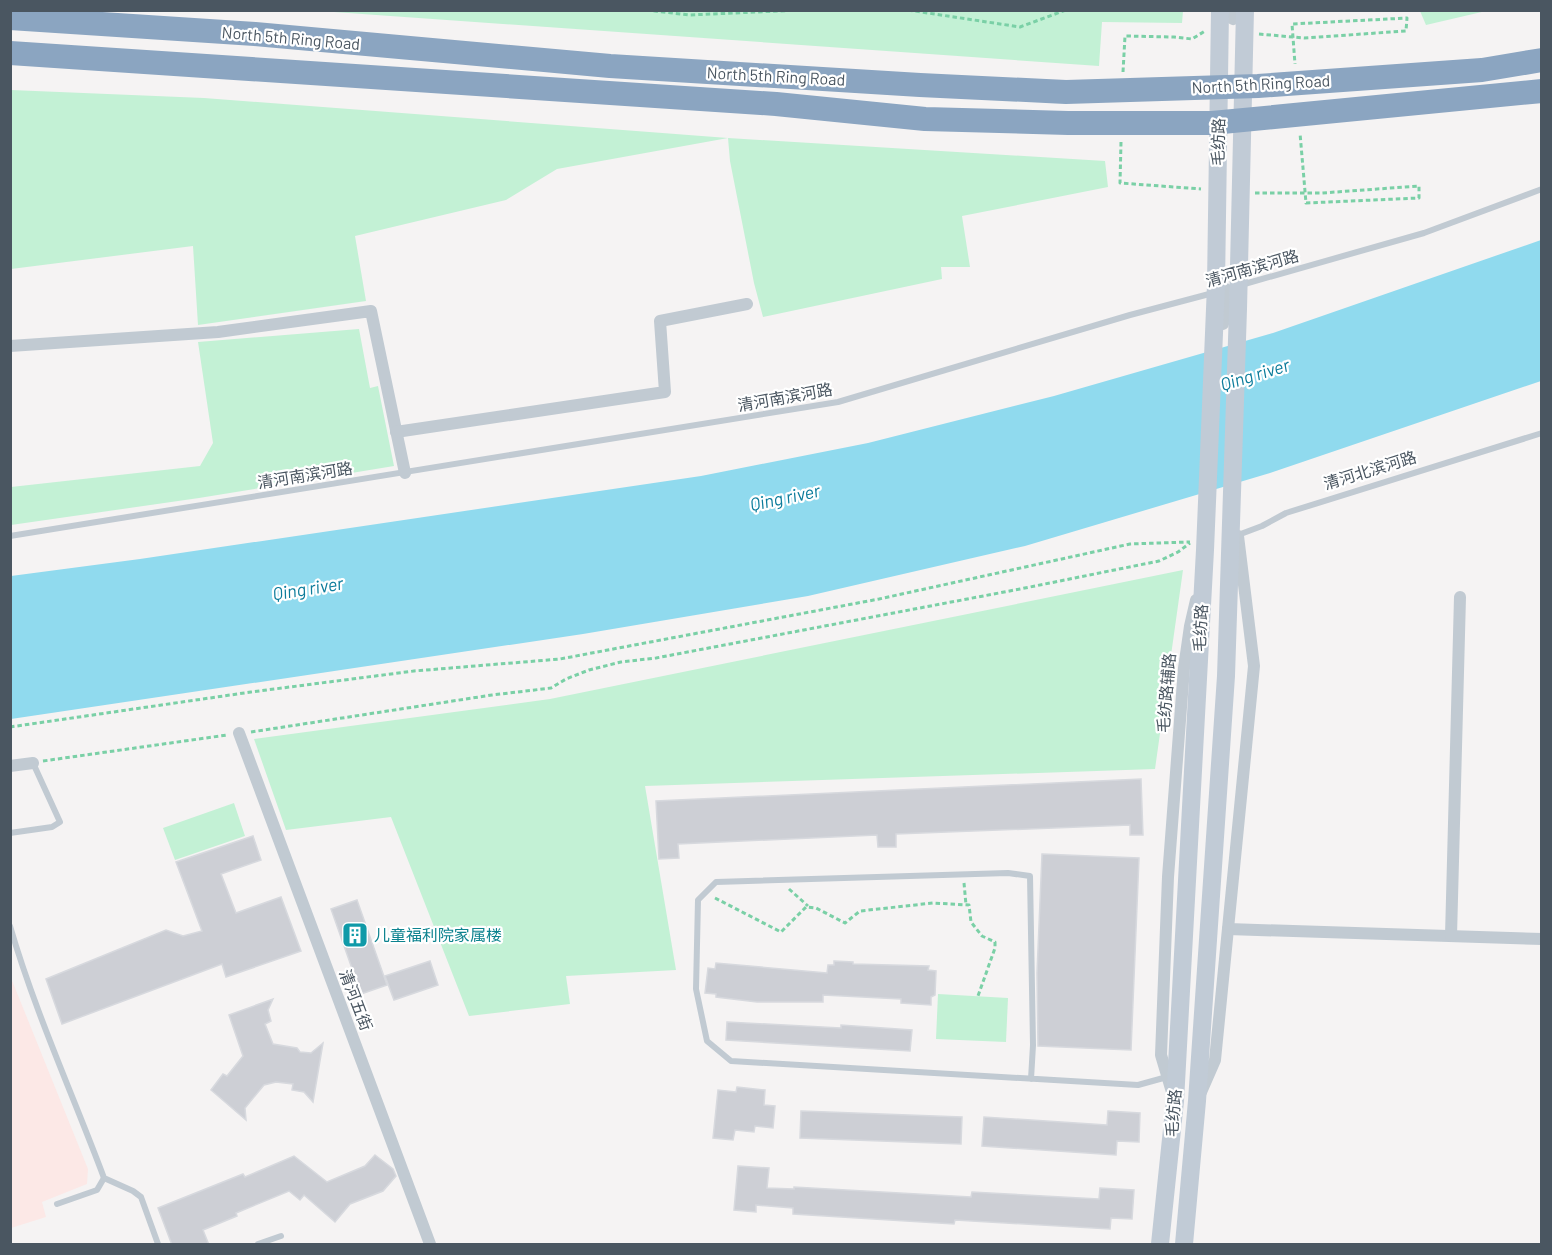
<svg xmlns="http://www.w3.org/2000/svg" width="1552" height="1255" font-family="Barlow,'Noto Sans SC',sans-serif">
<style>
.medical{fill:#fce8e6}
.green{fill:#c3f1d5}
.water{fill:#90daee}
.building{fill:#cdcfd5;stroke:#d7d9de;stroke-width:1.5}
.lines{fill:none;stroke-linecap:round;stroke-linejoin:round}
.path{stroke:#7ad0a6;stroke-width:3;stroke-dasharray:4.5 3;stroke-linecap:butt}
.lane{stroke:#c1cad2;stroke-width:6}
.street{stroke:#c1cad2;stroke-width:12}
.secondary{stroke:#c1cbd6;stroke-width:18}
.highway{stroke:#8ba5c1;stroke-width:24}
.labels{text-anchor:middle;stroke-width:4.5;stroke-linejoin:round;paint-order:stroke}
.street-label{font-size:16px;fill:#4a5661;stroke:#fff}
.culture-label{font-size:16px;fill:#0d838f;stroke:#fff;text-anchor:start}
.water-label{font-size:18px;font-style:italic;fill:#0c7c9b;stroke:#fff}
</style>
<rect width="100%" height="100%" fill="#f5f3f3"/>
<polygon class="medical" points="11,978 88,1169 87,1184 42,1202 46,1217 11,1228"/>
<g class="green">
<polygon points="320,11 1183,10 1183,11 1182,23 1102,22 1099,66"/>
<polygon points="1420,11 1486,11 1426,25"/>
<polygon points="11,90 204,98 728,138 1105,161 1108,187 962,216 970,267 941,267 942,279 763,317 754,283 730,161 728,138 557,169 506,200 355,236 366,301 198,325 193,246 11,269"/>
<polygon points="359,329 370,388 378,386 394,466 199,498 11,525 11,487 200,466 213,443 198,342"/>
<polygon points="1183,570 1155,769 645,786 676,970 566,976 570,1004 469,1016 391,817 286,830 254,739 550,699"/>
<polygon points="234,803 245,836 175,860 163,828"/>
<polygon points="938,994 1008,998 1006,1042 936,1039"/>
</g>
<polygon class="water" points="1541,240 1541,381 1270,473 1025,546 808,596 583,634 11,719 11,576 140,559 701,476 868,443 1054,396 1273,333"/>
<g class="building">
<polygon points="1141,779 1143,835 1130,835 1130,825 896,834 896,847 878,847 877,835 678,844 679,858 659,859 656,801"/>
<polygon points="253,836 261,860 221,874 236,913 281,897 301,951 226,977 222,964 62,1024 46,979 166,930 183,936 202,931 176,862"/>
<polygon points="1042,854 1139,858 1131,1050 1038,1046 1037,973"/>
<polygon points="357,900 387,985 361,994 331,909"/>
<polygon points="430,961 438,985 394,1000 385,976"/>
<polygon points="834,961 853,962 853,964 929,966 928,970 936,971 935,995 931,997 931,1005 901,1003 901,999 823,995 823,1002 757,1002 716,997 716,994 705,993 708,968 715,969 716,963 827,973 828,965 834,965"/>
<polygon points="273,999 268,1010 271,1021 265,1024 273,1044 297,1048 300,1052 311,1053 323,1043 313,1102 304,1092 292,1090 293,1084 276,1082 264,1085 245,1108 246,1120 211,1090 223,1074 227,1076 243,1056 229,1015"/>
<polygon points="727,1022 841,1028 841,1025 912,1030 910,1051 726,1040"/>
<polygon points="737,1087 765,1090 764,1105 775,1106 773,1128 755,1126 754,1132 735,1130 733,1140 713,1138 718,1090 736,1092"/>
<polygon points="801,1111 962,1117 961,1144 800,1138"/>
<polygon points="1108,1111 1140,1113 1139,1142 1117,1141 1116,1155 982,1146 984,1117 1107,1125"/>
<polygon points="375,1155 393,1169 396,1176 383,1191 350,1204 335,1222 304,1195 300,1200 289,1191 236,1213 237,1216 203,1230 209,1245 172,1245 158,1208 243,1174 245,1177 294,1156 327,1182 365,1166"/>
<polygon points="738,1166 769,1168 767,1188 794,1189 794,1187 971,1197 972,1192 1099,1199 1100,1188 1134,1190 1132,1219 1111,1218 1110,1229 955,1220 954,1224 793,1214 793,1208 756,1205 756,1212 734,1210"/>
</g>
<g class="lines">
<g class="path">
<polyline points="646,10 689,15 801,10"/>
<polyline points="908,10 1020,27 1066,10"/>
<polyline points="1259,34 1304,38 1406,31 1407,18 1292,24 1295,64"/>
<polyline points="1123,72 1125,36 1174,37 1192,39 1205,31"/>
<polyline points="1121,142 1120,183 1201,189"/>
<polyline points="1255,193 1322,193 1419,186 1419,198 1306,203 1300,133"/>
<polyline points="10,727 251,692 414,671 560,659 879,599 1130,544 1190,542"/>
<polyline points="251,732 492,695 551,688 566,679 589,670 621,662 656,658 1020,589 1159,561 1178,552 1190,543"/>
<polyline points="43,761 227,735"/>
<polyline points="964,883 966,905"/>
<polyline points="789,889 808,906"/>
<polyline points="715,898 781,932 806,907 816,908 845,923 860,911 933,903 969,905 971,922 982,936 995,942 995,948 978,996"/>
</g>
<g class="lane">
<polyline points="1241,285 1424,233 1542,189"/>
<polyline points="1238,535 1262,526 1286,513 1542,433"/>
<polyline points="10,536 838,402 1130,315 1213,293"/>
<polyline points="10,833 52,827 60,822 33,763"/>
<path d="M10,926C35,1012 73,1095 104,1178L133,1191L141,1197L158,1244"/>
<polyline points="1031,1079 1033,1045 1030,876 1008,873 716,882 698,900 696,989 707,1041 731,1061 1138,1085 1167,1077"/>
<polyline points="57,1204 97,1190 104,1178"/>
<polyline points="258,1244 281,1236"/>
</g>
<g class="street">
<polyline points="1219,10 1233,19 1244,10"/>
<polyline points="1223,324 1226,289"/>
<polyline points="10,346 218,332 371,311 405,473"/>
<polyline points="396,432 665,392 660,321 747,304"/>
<polyline points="239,733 430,1244"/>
<polyline points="10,766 33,763"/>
<polyline points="1228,929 1542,939"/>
<polyline points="1451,936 1460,597"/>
<polyline points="1172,1092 1161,1055 1168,877 1184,668 1190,626 1196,600"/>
<polyline points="1201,1092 1215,1060 1254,666 1238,536"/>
</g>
<g class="secondary">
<polyline points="1160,1244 1175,1101 1205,550 1216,285 1220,10"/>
<polyline points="1184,1244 1197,1101 1226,676 1238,309 1245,10"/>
</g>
<g class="highway">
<polyline points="10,18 255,34 610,66 920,85 1066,92 1258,86 1482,70 1542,60"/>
<polyline points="10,53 776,104 925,119 1068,123 1212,123 1542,91"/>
</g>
</g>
<defs>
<symbol id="building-square" viewBox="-11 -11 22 22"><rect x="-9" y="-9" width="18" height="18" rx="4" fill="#0f9aa8" stroke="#fff"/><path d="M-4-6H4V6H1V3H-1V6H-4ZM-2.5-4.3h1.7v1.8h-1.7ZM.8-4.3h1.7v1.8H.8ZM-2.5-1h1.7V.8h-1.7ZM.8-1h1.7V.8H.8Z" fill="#fff"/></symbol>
</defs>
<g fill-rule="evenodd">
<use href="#building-square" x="340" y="920" width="30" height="30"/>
</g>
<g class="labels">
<g class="street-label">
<text transform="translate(291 38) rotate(5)" y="6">North 5th Ring Road</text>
<text transform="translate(776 76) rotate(3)" y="6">North 5th Ring Road</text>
<text transform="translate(1261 84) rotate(-3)" y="6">North 5th Ring Road</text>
<text transform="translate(1218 142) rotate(-89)" y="6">毛纺路</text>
<text transform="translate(1252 268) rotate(-16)" y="6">清河南滨河路</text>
<text transform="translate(785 397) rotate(-10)" y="6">清河南滨河路</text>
<text transform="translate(1370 470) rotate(-17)" y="6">清河北滨河路</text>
<text transform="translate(305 475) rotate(-9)" y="6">清河南滨河路</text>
<text transform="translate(1200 628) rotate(-87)" y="6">毛纺路</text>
<text transform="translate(1166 693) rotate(-85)" y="6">毛纺路辅路</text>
<text transform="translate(356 1000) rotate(69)" y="6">清河五街</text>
<text transform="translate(1173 1113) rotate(-85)" y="6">毛纺路</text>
</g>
<g class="culture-label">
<text x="374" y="941">儿童福利院家属楼</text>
</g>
<g class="water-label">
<text transform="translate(1255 375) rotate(-17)" y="6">Qing river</text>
<text transform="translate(785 498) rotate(-12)" y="6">Qing river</text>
<text transform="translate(308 589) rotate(-9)" y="6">Qing river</text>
</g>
</g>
<rect width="1552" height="1255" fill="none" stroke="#4a5661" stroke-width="24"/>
</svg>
